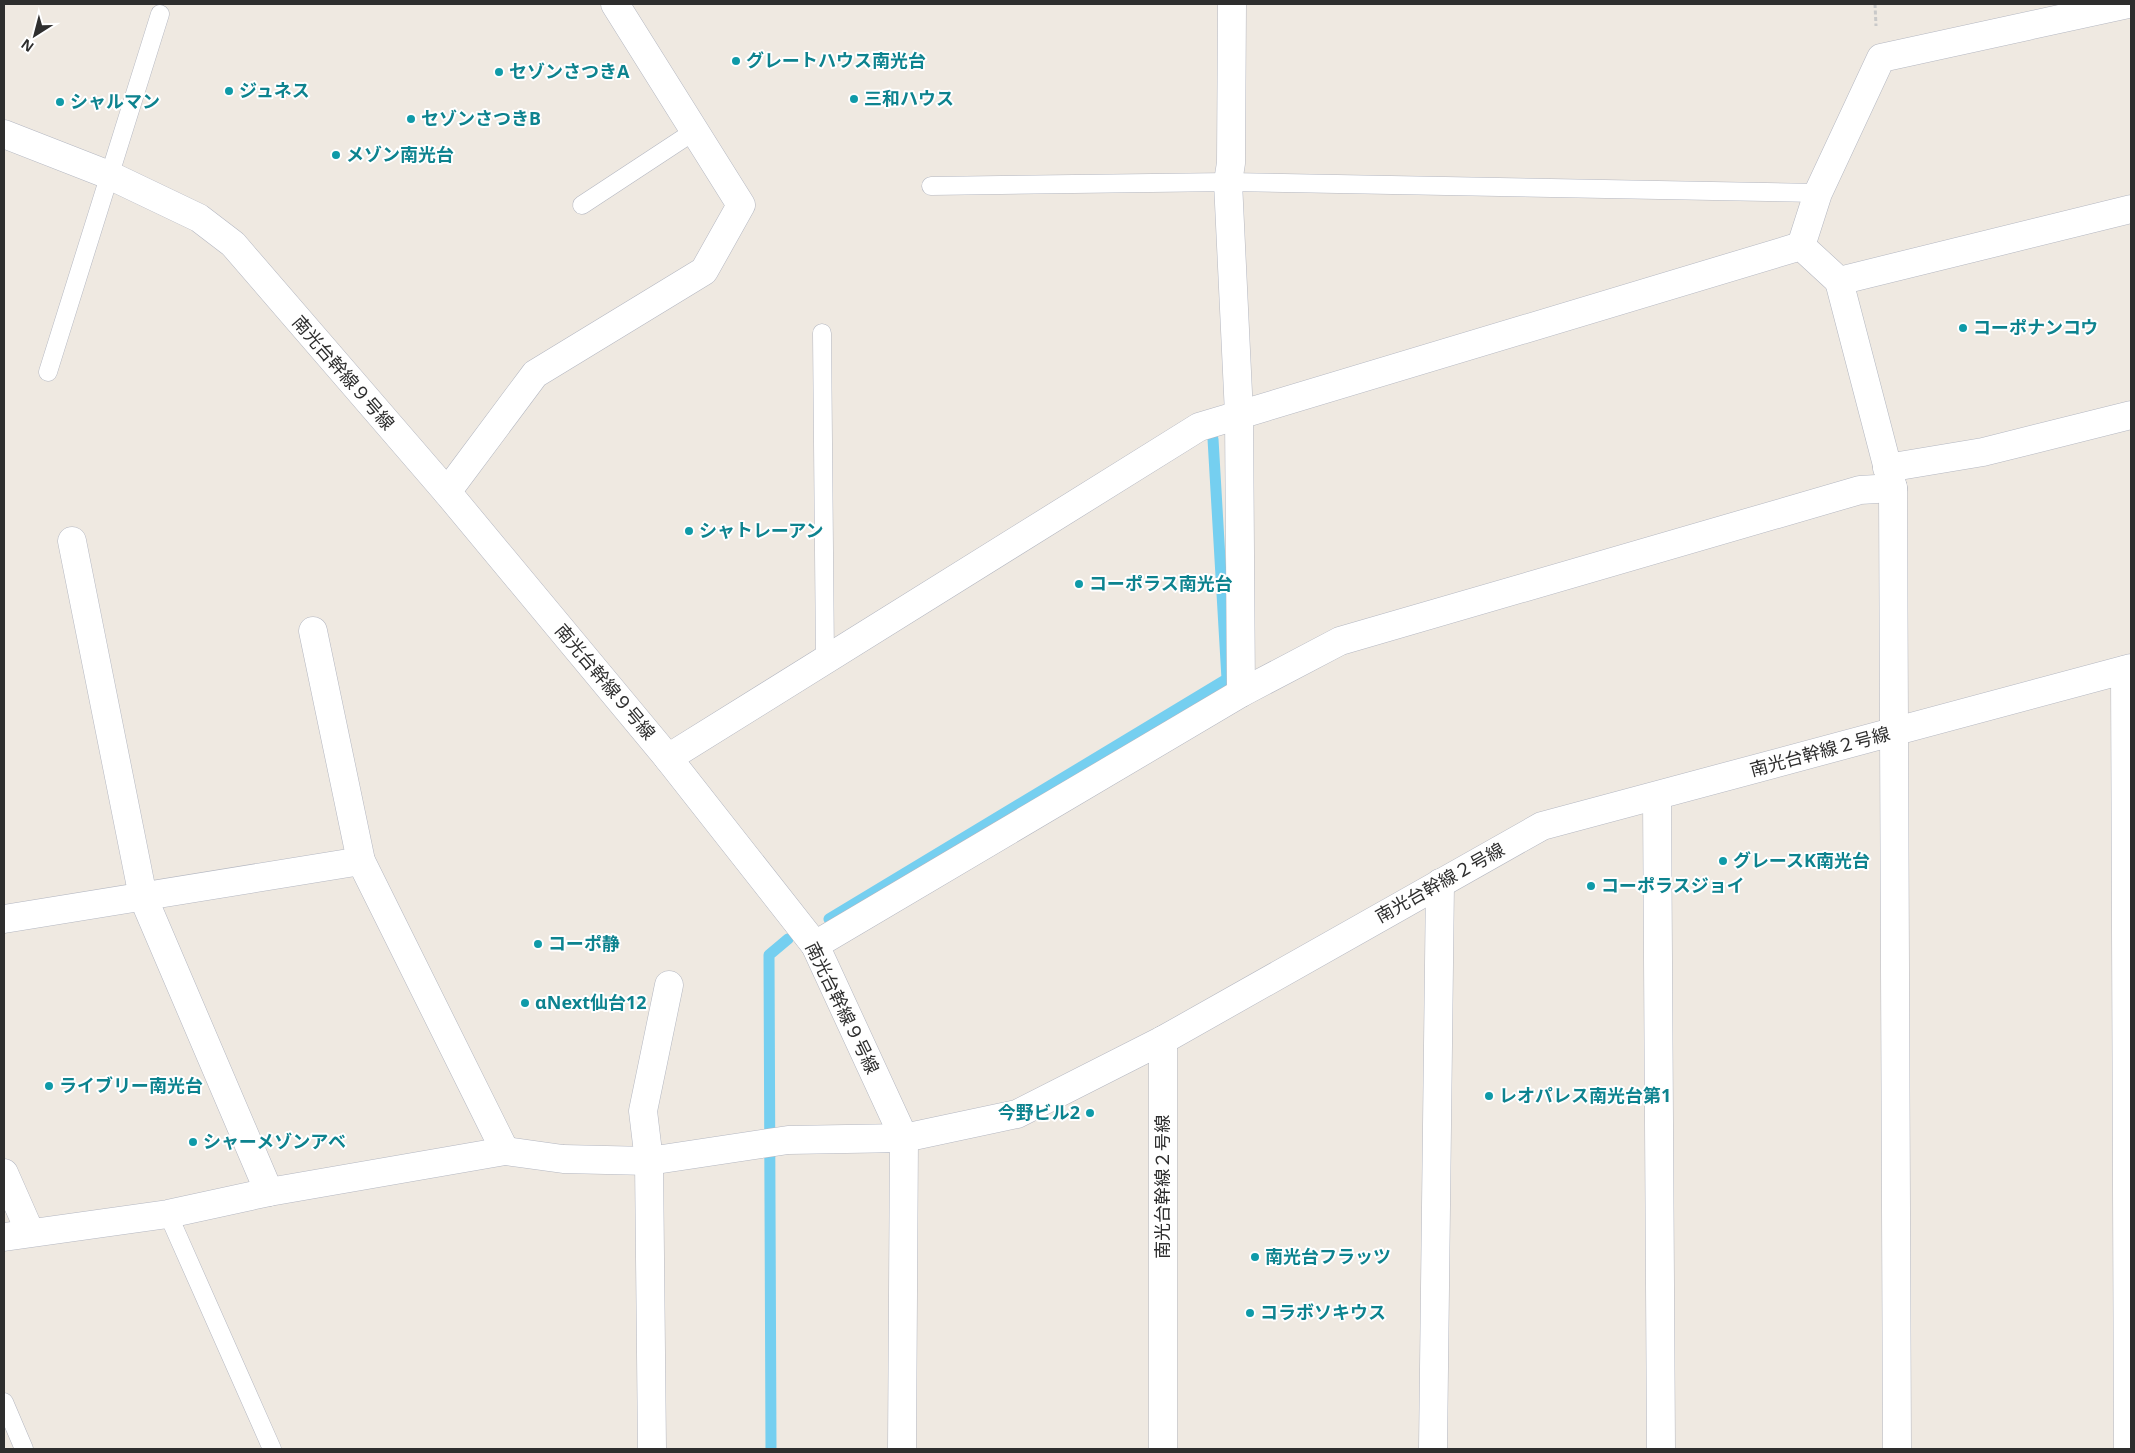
<svg xmlns="http://www.w3.org/2000/svg" width="2135" height="1453" font-family="'Noto Sans','Noto Sans JP',sans-serif">
<style>
.lines{fill:none;stroke-linecap:round;stroke-linejoin:round}
.stream{stroke:#75cff0;stroke-width:11}
.service-casing{stroke:#b4b7c1;stroke-width:19}
.minor-casing{stroke:#b4b7c1;stroke-width:29}
.tertiary-casing{stroke:#b4b7c1;stroke-width:29}
.path{stroke:#c9c9c9;stroke-width:3;stroke-dasharray:4 2.5;stroke-linecap:butt}
.service{stroke:#fff;stroke-width:18}
.minor{stroke:#fff;stroke-width:28}
.tertiary{stroke:#fff;stroke-width:28}
.culture-dot{fill:#0f9aa8;stroke:#fff;stroke-width:2}
.labels{text-anchor:middle;stroke-width:4;stroke-linejoin:round;paint-order:stroke}
.culture-label{font-size:18px;font-weight:bold;fill:#0d838f;stroke:#fff;text-anchor:start}
.street-label{font-size:18px;fill:#2e2e2e;stroke:#fff}
</style>
<rect width="100%" height="100%" fill="#efe9e1"/>
<g class="lines">
<g class="stream">
<polyline points="829,919 1227,679 1213,439"/>
<polyline points="771,1449 769,955 788,939"/>
</g>
<defs>
<g id="service">
<polyline points="931,186 1228,182 1818,193"/>
<polyline points="582,205 693,132"/>
<polyline points="822,333 825,660"/>
<polyline points="48,372 160,14"/>
<polyline points="168,1214 272,1449"/>
<polyline points="4,1402 24,1449"/>
</g>
<g id="minor">
<polyline points="1232,4 1231,163 1228,182 1239,414 1241,693"/>
<polyline points="1801,246 1818,193 1881,58 2128,4"/>
<polyline points="1839,281 1893,488 1897,1449"/>
<polyline points="1887,468 1983,452 2131,415"/>
<polyline points="447,492 535,374 704,271 741,205 615,4"/>
<polyline points="72,541 143,897 269,1192"/>
<polyline points="313,631 361,861 505,1151"/>
<polyline points="2125,670 2128,1449"/>
<polyline points="668,758 1199,427 1801,246 1839,281 2131,209"/>
<polyline points="1657,796 1661,1449"/>
<polyline points="4,919 361,861"/>
<polyline points="815,945 1241,693 1340,641 1860,490 1893,488"/>
<polyline points="4,1173 30,1232"/>
<polyline points="4,1237 168,1214 269,1192 505,1151 563,1159 649,1161 788,1140 904,1138 902,1449"/>
<polyline points="652,1449 649,1161 643,1111 669,985"/>
<polyline points="1433,1449 1440,883"/>
</g>
<g id="tertiary">
<polyline points="4,134 109,175 199,218 233,244 447,492 668,758 815,945 904,1138 1017,1114 1163,1040 1542,826 2131,668"/>
<polyline points="1163,1449 1163,1040"/>
</g>
</defs>
<use href="#service" class="service-casing"/>
<use href="#minor" class="minor-casing"/>
<use href="#tertiary" class="tertiary-casing"/>
<polyline class="path" points="1875,4 1876,26"/>
<use href="#service" class="service"/>
<use href="#minor" class="minor"/>
<use href="#tertiary" class="tertiary"/>
</g>
<g class="culture-dot">
<circle cx="736" cy="61" r="5"/>
<circle cx="499" cy="72" r="5"/>
<circle cx="229" cy="91" r="5"/>
<circle cx="854" cy="99" r="5"/>
<circle cx="60" cy="102" r="5"/>
<circle cx="411" cy="119" r="5"/>
<circle cx="336" cy="155" r="5"/>
<circle cx="1963" cy="328" r="5"/>
<circle cx="689" cy="531" r="5"/>
<circle cx="1079" cy="584" r="5"/>
<circle cx="1723" cy="861" r="5"/>
<circle cx="1591" cy="886" r="5"/>
<circle cx="538" cy="944" r="5"/>
<circle cx="525" cy="1003" r="5"/>
<circle cx="49" cy="1086" r="5"/>
<circle cx="1489" cy="1096" r="5"/>
<circle cx="1090" cy="1113" r="5"/>
<circle cx="193" cy="1142" r="5"/>
<circle cx="1255" cy="1257" r="5"/>
<circle cx="1250" cy="1313" r="5"/>
</g>
<g class="labels">
<g class="culture-label">
<text x="746" y="67">グレートハウス南光台</text>
<text x="509" y="78">セゾンさつきA</text>
<text x="239" y="97">ジュネス</text>
<text x="864" y="105">三和ハウス</text>
<text x="70" y="108">シャルマン</text>
<text x="421" y="125">セゾンさつきB</text>
<text x="346" y="161">メゾン南光台</text>
<text x="1973" y="334">コーポナンコウ</text>
<text x="699" y="537">シャトレーアン</text>
<text x="1089" y="590">コーポラス南光台</text>
<text x="1733" y="867">グレースK南光台</text>
<text x="1601" y="892">コーポラスジョイ</text>
<text x="548" y="950">コーポ静</text>
<text x="535" y="1009">αNext仙台12</text>
<text x="59" y="1092">ライブリー南光台</text>
<text x="1499" y="1102">レオパレス南光台第1</text>
<text x="1080" y="1119" text-anchor="end">今野ビル2</text>
<text x="203" y="1148">シャーメゾンアベ</text>
<text x="1265" y="1263">南光台フラッツ</text>
<text x="1260" y="1319">コラボソキウス</text>
</g>
<g class="street-label">
<text transform="translate(343 373) rotate(49)" y="6">南光台幹線９号線</text>
<text transform="translate(605 682) rotate(50)" y="6">南光台幹線９号線</text>
<text transform="translate(1820 752) rotate(-15)" y="6">南光台幹線２号線</text>
<text transform="translate(1440 883) rotate(-29)" y="6">南光台幹線２号線</text>
<text transform="translate(842 1008) rotate(64)" y="6">南光台幹線９号線</text>
<text transform="translate(1163 1187) rotate(-90)" y="6">南光台幹線２号線</text>
</g>
</g>
<rect width="2135" height="1453" fill="none" stroke="#2e2e2e" stroke-width="10"/>
<g transform="translate(35 35) rotate(216)" stroke="#ffffff" stroke-width="4" paint-order="stroke">
<path d="M0-4L9 19L0 12L-9 19Z" fill="#2e2e2e"/>
<text y="-8" font-size="14" font-weight="bold" text-anchor="middle" fill="#2e2e2e">N</text>
</g>
</svg>
